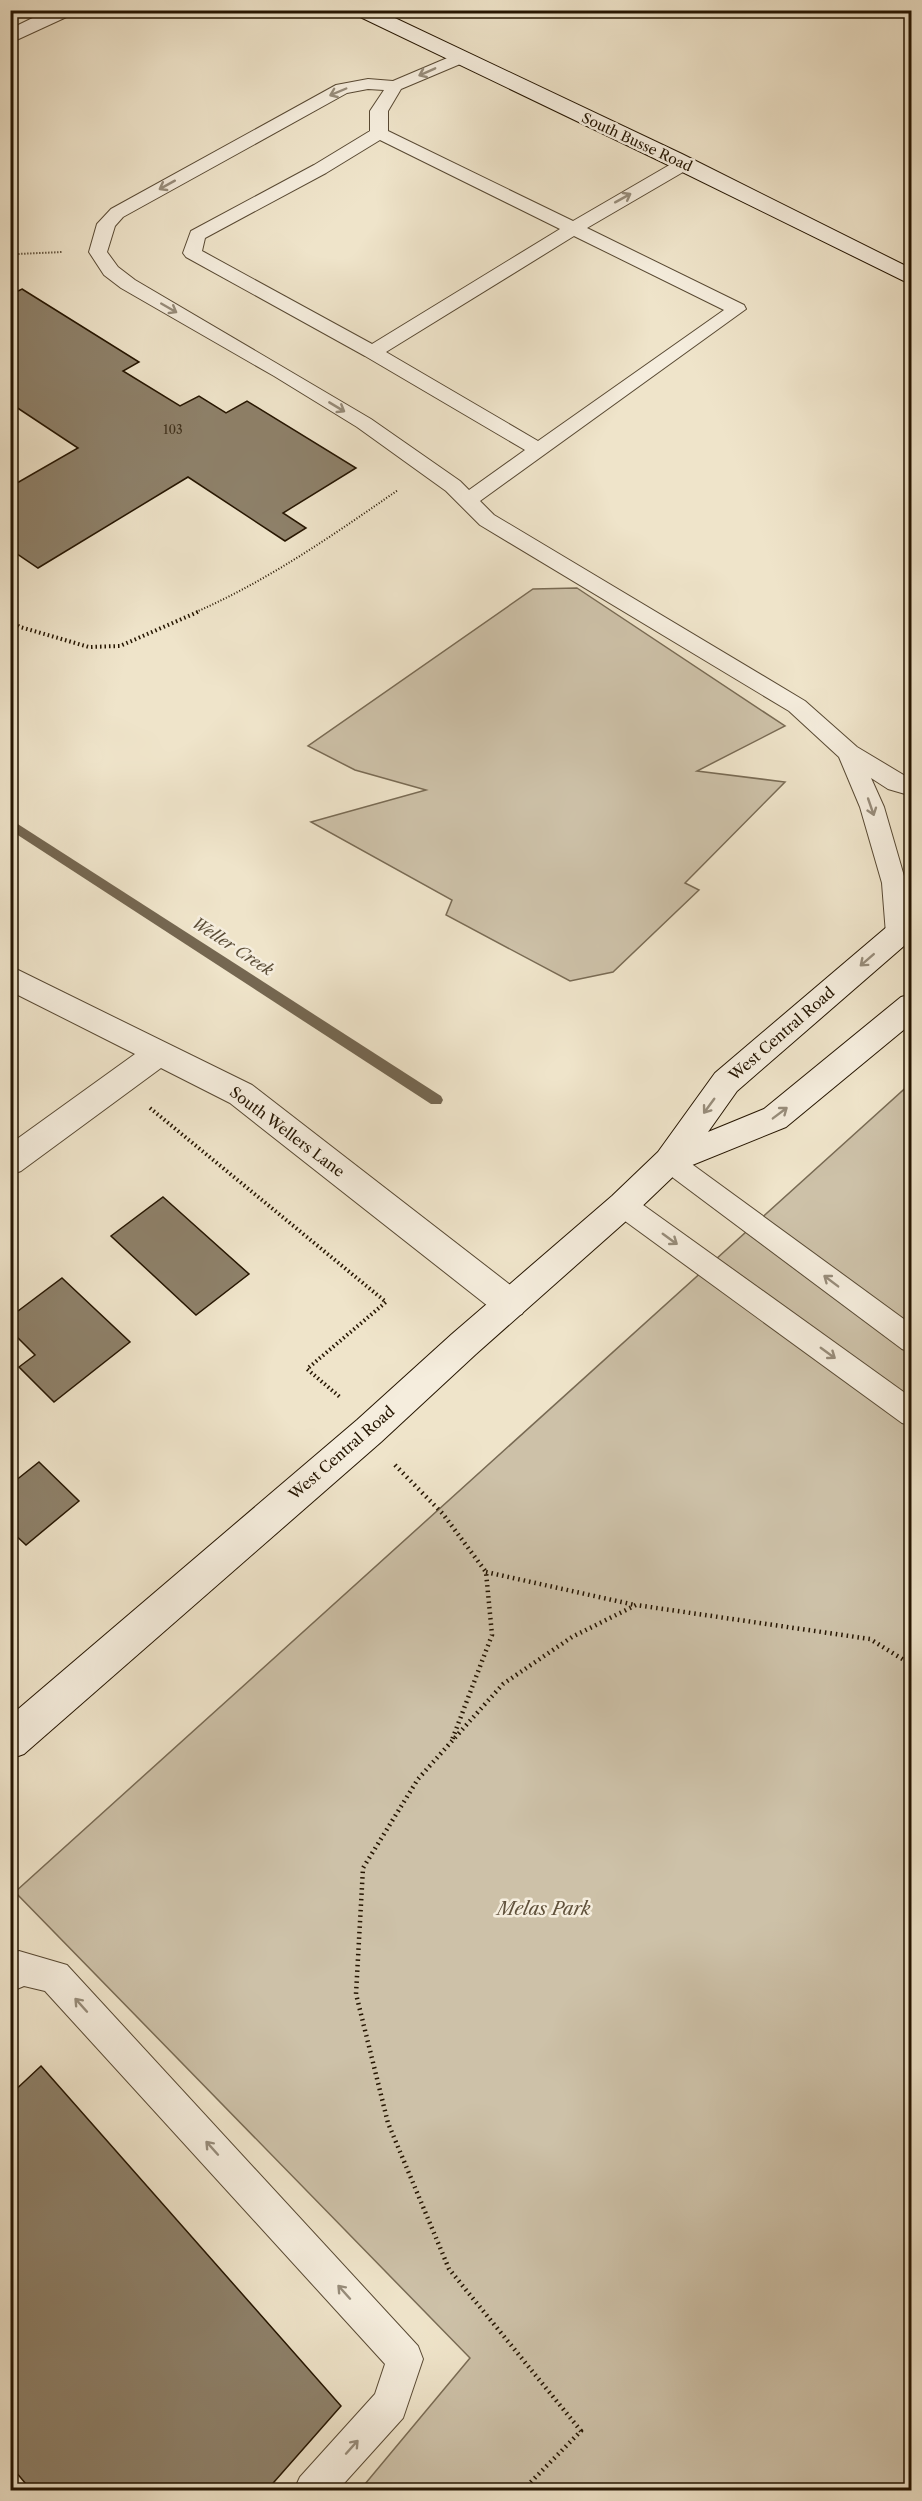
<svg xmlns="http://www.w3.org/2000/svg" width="922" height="2501" font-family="'Libre Caslon Text',serif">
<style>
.green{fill:#cdc1a8;stroke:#796b54;stroke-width:1.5}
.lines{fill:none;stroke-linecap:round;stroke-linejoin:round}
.stream{fill:#756751;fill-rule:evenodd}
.building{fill:#8e816a;stroke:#251501;stroke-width:1.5}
.lane-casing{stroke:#584933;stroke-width:2}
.street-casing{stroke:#584933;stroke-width:2}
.secondary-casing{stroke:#251501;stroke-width:2}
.path-far2{stroke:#251501;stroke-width:2;stroke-dasharray:1 2;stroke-linecap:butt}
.path-far1{stroke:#251501;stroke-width:4;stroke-dasharray:1.5 3;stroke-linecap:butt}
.path{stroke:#251501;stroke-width:4.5;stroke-dasharray:1.5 4;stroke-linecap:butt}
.lane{fill:#f5eddd;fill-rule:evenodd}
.street{fill:#f5eddd;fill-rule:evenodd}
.secondary{fill:#f5eddd;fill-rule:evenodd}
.oneway{stroke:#978c7a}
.labels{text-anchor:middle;stroke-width:5;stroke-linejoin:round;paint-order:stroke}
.number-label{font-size:12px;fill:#3f301b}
.far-street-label{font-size:14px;fill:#251501;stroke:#f5eddd}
.street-label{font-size:15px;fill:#251501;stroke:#f5eddd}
.water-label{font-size:16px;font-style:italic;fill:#5a4c36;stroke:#f5eddd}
.near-park-label{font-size:18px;font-style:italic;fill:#60513b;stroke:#f5eddd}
</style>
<rect width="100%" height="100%" fill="#efe4ca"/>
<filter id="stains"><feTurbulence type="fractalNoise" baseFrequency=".00333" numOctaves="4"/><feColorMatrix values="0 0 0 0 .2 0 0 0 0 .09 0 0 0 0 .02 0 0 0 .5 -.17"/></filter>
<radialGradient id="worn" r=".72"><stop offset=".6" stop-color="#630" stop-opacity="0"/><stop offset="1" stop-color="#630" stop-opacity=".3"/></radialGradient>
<g class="green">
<polygon points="577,588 785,726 697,771 785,782 685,883 699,890 613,972 570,981 446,915 452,900 311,822 426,790 355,770 308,746 533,589"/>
<polygon points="911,1083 911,2490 360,2490 470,2358 15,1892"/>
</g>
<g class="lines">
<polygon class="stream" points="10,819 441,1096 443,1100 441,1104 431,1104 10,830"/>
</g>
<g class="building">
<polygon points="22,289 139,362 123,371 180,406 199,396 226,413 247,401 356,468 283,513 306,528 285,541 188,477 38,568 10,549 10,487 78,448 10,403 10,295"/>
<polygon points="163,1197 249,1274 196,1315 111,1236"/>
<polygon points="62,1278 130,1342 54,1402 19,1367 35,1355 10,1330 10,1317"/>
<polygon points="39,1462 79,1501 26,1545 10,1530 10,1485"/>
<polygon points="41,2066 341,2406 267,2490 31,2490 10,2465 10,2095"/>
</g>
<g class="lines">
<defs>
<g id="lane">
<path d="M459,53L465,54L467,58L465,62L401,89L388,111V131L573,221L678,160H690L693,164L690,168L587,228L744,305L746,309L480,501L494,515L805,701L857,747L912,780V796L888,789L871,778L884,807L906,883L910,934L907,940L898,943L889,940L886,934L882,883L860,807L839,757L789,711L480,525L446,491L357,427L274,376L121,288L104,275L89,252L97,224L111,209L336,85L368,79L393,81ZM368,89L384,90L370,111V131L314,165L191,231L183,253L186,257L365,356L525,450L469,490L460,481L371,419L135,280L118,267L107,252L115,226L123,217L347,93ZM380,140L560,229L372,344L202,251L205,238L326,173ZM574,236L724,310L538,441L386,352Z"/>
<polygon points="669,1150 678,1154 912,1325 912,1353 902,1349 660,1168 656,1161 660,1154"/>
<polygon points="623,1194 632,1197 912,1398 912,1426 902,1423 614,1213 610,1205 614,1197"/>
<polygon points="19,1951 67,1965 418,2346 423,2359 403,2418 338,2490 294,2490 300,2477 375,2394 385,2364 45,1991 24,1986 10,1992 10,1955"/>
</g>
<g id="street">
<polygon points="49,10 76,10 73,14 10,43 10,29"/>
<polygon points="10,966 252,1085 522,1294 527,1304 522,1314 510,1318 498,1314 230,1103 161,1068 21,1171 10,1175 10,1144 135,1054 10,991"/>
</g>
<g id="secondary">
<polygon points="351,10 378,10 682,154 912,269 912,285 666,164 354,14"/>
<polygon points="912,911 912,939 737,1091 708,1132 764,1109 901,997 912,994 912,1023 786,1127 680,1170 634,1214 476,1354 381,1442 24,1754 10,1759 10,1716 357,1420 452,1334 612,1196 658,1152 715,1073 902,914"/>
</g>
</defs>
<use href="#lane" class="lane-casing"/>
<use href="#street" class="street-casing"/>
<use href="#secondary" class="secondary-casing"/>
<g class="path-far2">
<polyline points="10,257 17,254 63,252"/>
<path d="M196,612C269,580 333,535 398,490"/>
</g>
<g class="path-far1">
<polyline points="10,621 20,627 89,647 120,646 200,611"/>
<polyline points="150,1108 386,1302 307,1369 341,1398"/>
</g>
<g class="path">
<polyline points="395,1465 443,1514 486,1572 492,1635 452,1740"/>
<polyline points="486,1572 635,1605"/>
<polyline points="523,2490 581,2431 449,2269 388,2123 356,1994 363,1868 418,1779 503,1684 572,1637 636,1605 870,1639 912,1665"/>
</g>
<use href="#lane" class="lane"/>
<use href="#street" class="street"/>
<use href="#secondary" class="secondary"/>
</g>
<defs><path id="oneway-shaft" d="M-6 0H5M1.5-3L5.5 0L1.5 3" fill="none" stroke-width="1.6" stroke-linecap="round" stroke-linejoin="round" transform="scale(1.5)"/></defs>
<g class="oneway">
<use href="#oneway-shaft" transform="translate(427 72) rotate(156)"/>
<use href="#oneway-shaft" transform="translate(338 92) rotate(157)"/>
<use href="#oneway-shaft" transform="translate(167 185) rotate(151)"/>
<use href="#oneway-shaft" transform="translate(623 198) rotate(-29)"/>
<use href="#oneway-shaft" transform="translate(169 308) rotate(30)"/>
<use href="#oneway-shaft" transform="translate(337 407) rotate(31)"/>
<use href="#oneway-shaft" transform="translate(871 807) rotate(71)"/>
<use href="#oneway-shaft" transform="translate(867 960) rotate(139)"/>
<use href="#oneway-shaft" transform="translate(709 1106) rotate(126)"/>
<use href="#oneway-shaft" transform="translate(780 1113) rotate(-37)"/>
<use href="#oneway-shaft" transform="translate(670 1239) rotate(36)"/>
<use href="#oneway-shaft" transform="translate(831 1281) rotate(-143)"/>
<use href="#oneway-shaft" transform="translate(828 1353) rotate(36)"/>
<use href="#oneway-shaft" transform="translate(81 2005) rotate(-132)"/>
<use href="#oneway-shaft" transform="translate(212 2148) rotate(-132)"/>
<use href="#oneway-shaft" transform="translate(344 2292) rotate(-132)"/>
<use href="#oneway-shaft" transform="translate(352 2447) rotate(-48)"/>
</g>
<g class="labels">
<g class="number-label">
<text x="173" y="434">103</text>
</g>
<g class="far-street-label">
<text transform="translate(637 142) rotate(25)" y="5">South Busse Road</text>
</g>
<g class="street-label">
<text transform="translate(782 1034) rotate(-41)" y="5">West Central Road</text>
<text transform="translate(287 1132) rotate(37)" y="5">South Wellers Lane</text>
<text transform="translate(342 1453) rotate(-41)" y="5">West Central Road</text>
</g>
<g class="water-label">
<text transform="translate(233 946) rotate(33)" y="6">Weller Creek</text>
</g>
<g class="near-park-label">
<text x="544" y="1915">Melas Park</text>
</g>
</g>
<rect width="922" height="2501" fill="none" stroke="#efe4ca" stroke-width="36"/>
<rect x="12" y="12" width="898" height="2477" fill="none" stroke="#251501" stroke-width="3"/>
<rect x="18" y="18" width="886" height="2465" fill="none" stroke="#251501" stroke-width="1.5"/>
<rect width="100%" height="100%" filter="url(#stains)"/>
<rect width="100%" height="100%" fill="url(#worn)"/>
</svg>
